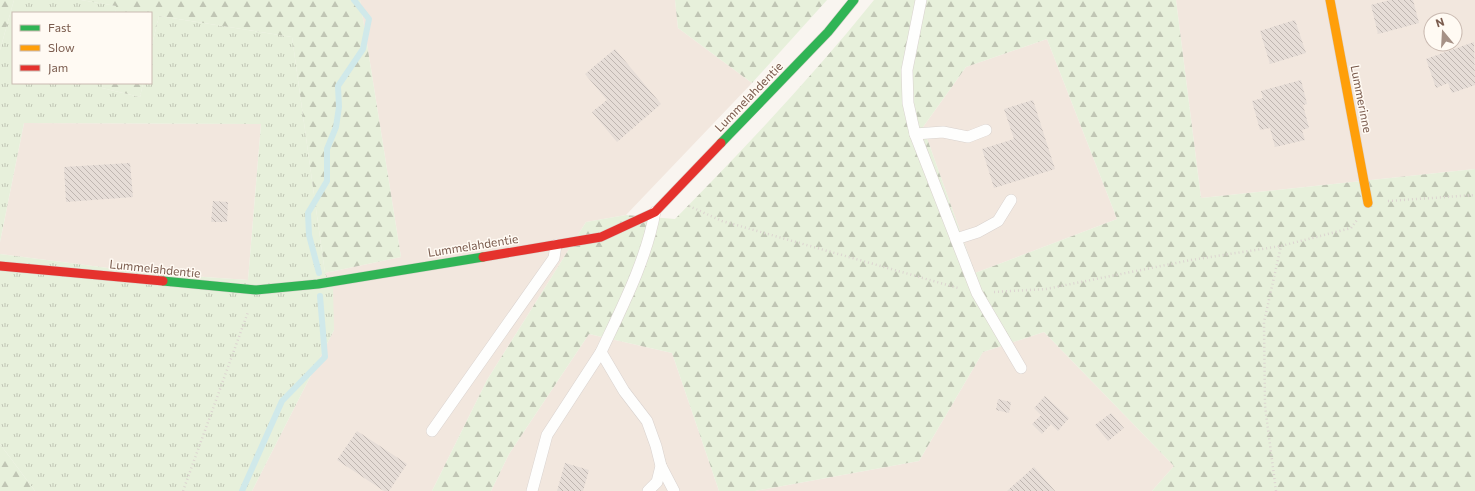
<svg xmlns="http://www.w3.org/2000/svg" width="1475" height="491" font-family="Commissioner,sans-serif">
<style>
.residential{fill:#f2e7de;fill-rule:evenodd}
.grass{fill:url(#grass-tufts)}
.forest{fill:url(#forest-firs);fill-rule:evenodd}
.lines{fill:none;stroke-linecap:round;stroke-linejoin:round}
.stream{stroke:#d0e9ea;stroke-width:6}
.building{fill:url(#building-back-hatch)}
.lane-casing{stroke:#d9d2ce;stroke-width:12}
.fast-casing{stroke:#d9d1cb;stroke-width:10}
.slow-casing{stroke:#d9d1cb;stroke-width:10}
.jam-casing{stroke:#d9d1cb;stroke-width:10}
.path{stroke:#dcd4d0;stroke-width:2.5;stroke-dasharray:1 3;stroke-linecap:butt}
.lane{stroke:#fefefd;stroke-width:11}
.fast{stroke:#30b455;stroke-width:9}
.slow{stroke:#ff9f0a;stroke-width:9}
.jam{stroke:#e5322d;stroke-width:9}
.labels{text-anchor:middle;stroke-width:3;stroke-linejoin:round;paint-order:stroke}
.street-label{font-size:12px;fill:#7a5b4d;stroke:#fffaf3}
</style>
<defs>
<pattern id="grass-tufts" width="24" height="20" patternUnits="userSpaceOnUse"><rect width="24" height="20" fill="#e7f0db"/><path d="M3 7l-1-3M5 7V3M7 7l1-3M15 17l-1-3M17 17v-4M19 17l1-3" fill="none" stroke="#c0c5b4"/></pattern>
<pattern id="forest-firs" width="22" height="20" patternUnits="userSpaceOnUse"><rect width="22" height="20" fill="#e7f0db"/><path d="M5 1l3.5 6h-7zM16 11l3.5 6h-7z" fill="#c0c5b4"/></pattern>
<pattern id="building-back-hatch" width="6" height="6" patternUnits="userSpaceOnUse"><rect width="6" height="6" fill="#e6ddd7"/><path d="M-1 5l2 2M0 0l6 6M5-1l2 2" fill="none" stroke="#bfb6b1"/></pattern>
</defs>
<rect width="100%" height="100%" fill="#f9f5f0"/>
<g class="residential">
<polygon points="360,0 675,0 678,28 752,83 626,215 586,222 487,380 432,491 252,491 334,330 325,273 401,257"/>
<path d="M1176,0H1475V169L1201,198ZM1431,20H1455V44H1431Z"/>
<polygon points="1047,39 1117,219 975,273 923,127 966,67"/>
<polygon points="24,123 261,124 248,280 147,273 0,254 0,242"/>
<polygon points="1044,332 1174,466 1152,491 755,491 919,461 983,352"/>
<polygon points="589,334 672,353 719,491 491,491 509,454"/>
</g>
<polygon class="grass" points="14,0 81,0 117,6 115,13 13,13 13,83 103,83 102,88 140,97 143,83 151,83 151,49 159,16 292,37 325,273 333,288 334,330 252,491 35,491 0,444 0,254 147,273 248,280 261,124 24,123 0,242 0,50"/>
<g class="forest">
<polygon points="0,0 14,0 0,50"/>
<polygon points="81,0 360,0 401,257 325,273 292,37 159,16 151,49 151,13 115,13 116,6"/>
<polygon points="675,0 827,0 752,83 678,28"/>
<path d="M874,0H1176L1201,198L1475,169V491H1152L1174,466L1044,332L983,352L919,461L755,491H719L672,353L589,334L509,454L491,491H432L487,380L586,222L626,215L675,219C744,149 812,77 874,0ZM1047,39L1117,219L975,273L923,127L966,67Z"/>
<polygon points="103,83 143,83 140,97 102,88"/>
<polygon points="0,444 35,491 0,491"/>
</g>
<g class="lines">
<g class="stream">
<polyline points="319,273 309,235 308,213 327,181 327,149 336,127 339,107 338,86 363,49 369,19 354,0"/>
<polyline points="242,491 282,401 325,357 320,296"/>
</g>
</g>
<g class="building">
<polygon points="1390,0 1413,0 1419,23 1378,34 1371,5"/>
<polygon points="1295,20 1306,53 1270,64 1260,31"/>
<polygon points="1474,42 1475,85 1452,93 1448,83 1436,88 1426,59"/>
<polygon points="615,49 661,104 617,142 592,112 607,100 585,74"/>
<polygon points="1301,80 1307,104 1303,105 1309,128 1302,130 1305,140 1275,147 1270,128 1260,130 1252,101 1263,98 1261,91"/>
<polygon points="1033,100 1055,169 994,188 982,149 1014,139 1004,109"/>
<polygon points="130,163 133,197 66,202 64,167"/>
<polygon points="213,201 228,202 227,222 211,222"/>
<polygon points="1045,396 1069,418 1058,431 1051,424 1042,434 1032,424 1041,415 1034,408"/>
<polygon points="998,399 1011,402 1009,413 996,410"/>
<polygon points="1111,413 1124,428 1108,441 1095,425"/>
<polygon points="357,431 407,464 389,491 384,491 337,460"/>
<polygon points="565,463 589,470 583,491 557,491"/>
<polygon points="1034,467 1055,491 1007,491"/>
</g>
<g class="lines">
<defs>
<g id="lane">
<polyline points="921,0 907,70 908,103 915,134 977,293 1021,368"/>
<polyline points="915,134 943,132 968,137 986,130"/>
<polyline points="956,239 978,232 998,221 1011,200"/>
<polyline points="432,431 554,258 556,245"/>
<polyline points="661,466 674,491"/>
<polyline points="532,491 547,435 601,352"/>
<path d="M648,491L657,482L661,466L656,446L647,421L624,391L601,352C622,307 646,261 655,212"/>
</g>
<g id="fast">
<polyline points="721,143 828,32 854,0"/>
<polyline points="163,281 256,290 318,284 483,257"/>
</g>
<polyline id="slow" points="1330,0 1368,203"/>
<g id="jam">
<polyline points="483,257 601,237 655,212 721,143"/>
<polyline points="0,266 163,281"/>
</g>
</defs>
<use href="#lane" class="lane-casing"/>
<use href="#fast" class="fast-casing"/>
<use href="#slow" class="slow-casing"/>
<use href="#jam" class="jam-casing"/>
<g class="path">
<polyline points="1388,201 1475,195"/>
<polyline points="689,206 722,221 958,288"/>
<polyline points="994,292 1046,289 1191,260 1281,246"/>
<polyline points="183,491 248,312"/>
<polyline points="1276,491 1265,406 1264,322 1281,246 1351,228 1357,220"/>
</g>
<use href="#lane" class="lane"/>
<use href="#fast" class="fast"/>
<use href="#slow" class="slow"/>
<use href="#jam" class="jam"/>
</g>
<g class="labels">
<g class="street-label">
<text transform="translate(749 97) rotate(-46)" y="4">Lummelahdentie</text>
<text transform="translate(1361 99) rotate(79)" y="4">Lummerinne</text>
<text transform="translate(473 246) rotate(-9)" y="4">Lummelahdentie</text>
<text transform="translate(155 269) rotate(6)" y="4">Lummelahdentie</text>
</g>
</g>
<rect x="12" y="12" width="140" height="72" fill="#fffaf3" stroke="#cabab1"/>
<rect x="20" y="25" width="20" height="6" fill="#30b455" stroke="#cabab1"/>
<text x="48" y="32" font-size="12" fill="#7a5b4d">Fast</text>
<rect x="20" y="45" width="20" height="6" fill="#ff9f0a" stroke="#cabab1"/>
<text x="48" y="52" font-size="12" fill="#7a5b4d">Slow</text>
<rect x="20" y="65" width="20" height="6" fill="#e5322d" stroke="#cabab1"/>
<text x="48" y="72" font-size="12" fill="#7a5b4d">Jam</text>
<g transform="translate(1443 32) rotate(342)"><circle r="19" fill="#fffaf3" stroke="#cabab1"/>
<path d="M0-3L7 15L0 10L-7 15Z" fill="#a69186"/>
<text y="-6" font-size="11" font-weight="bold" text-anchor="middle" fill="#7a5b4d">N</text>
</g>
</svg>
